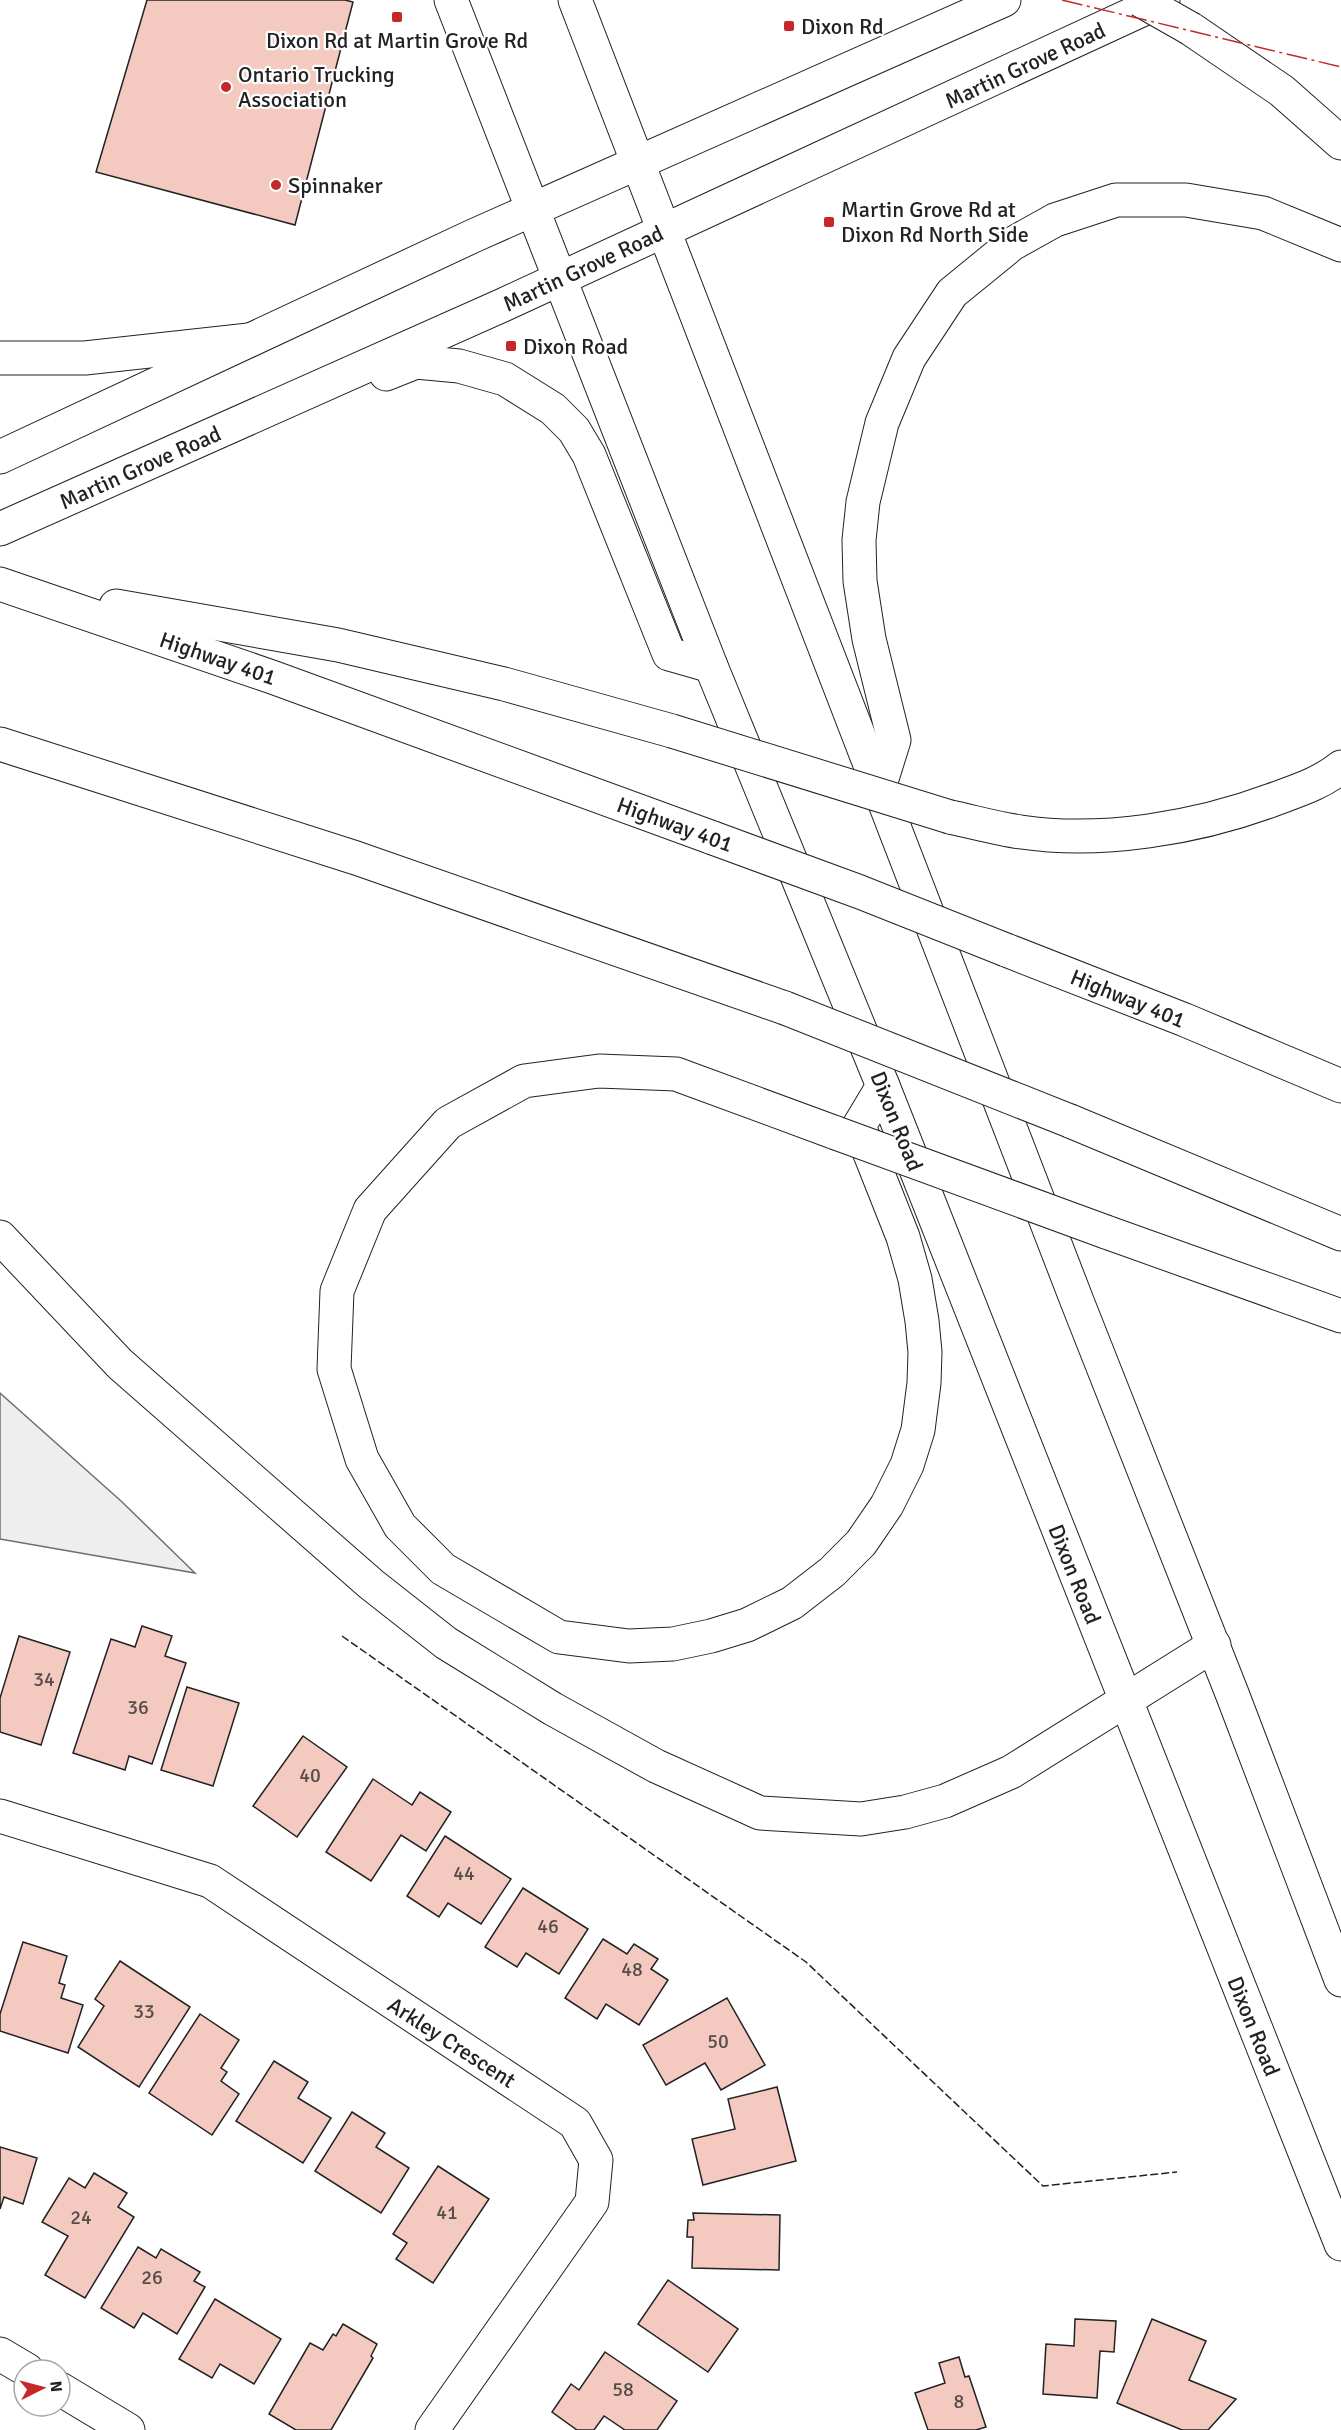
<svg xmlns="http://www.w3.org/2000/svg" width="1341" height="2430" font-family="Signika,sans-serif">
<style>
.green{fill:#eee;stroke:#6f6f6f;stroke-width:1.5}
.building{fill:#f3c9c0;stroke:#222;stroke-width:1.5}
.lines{fill:none;stroke-linecap:round;stroke-linejoin:round}
.minor-casing{stroke:#222;stroke-width:35}
.major-casing{stroke:#222;stroke-width:35}
.highway-casing{stroke:#222;stroke-width:35}
.minor{stroke:#fff;stroke-width:33}
.major{stroke:#fff;stroke-width:33}
.highway{stroke:#fff;stroke-width:33}
.highway-bridge-casing{stroke:#222;stroke-width:35;stroke-linecap:butt}
.highway-bridge{stroke:#fff;stroke-width:33}
.fence{stroke:#222;stroke-width:1.5;stroke-dasharray:8 3;stroke-linecap:butt}
.power{stroke:#c62828;stroke-width:1.5;stroke-dasharray:21 4.5 3 4.5;stroke-linecap:butt}
.poi-dot{fill:#c62828;stroke:#fff;stroke-width:2}
.labels{text-anchor:middle;stroke-width:4.5;stroke-linejoin:round;paint-order:stroke}
.number-label{font-size:20px;fill:#564c4a}
.poi-label{font-size:22px;fill:#222;stroke:#fff;text-anchor:start}
.street-label{font-size:22px;fill:#222;stroke:#fff}
</style>
<rect width="100%" height="100%" fill="#fff"/>
<polygon class="green" points="0,1393 121,1501 195,1573 0,1539"/>
<g class="building">
<polygon points="147,0 345,0 353,2 295,225 96,172"/>
<polygon points="142,1626 172,1636 165,1656 186,1663 152,1764 129,1756 125,1770 73,1753 111,1639 135,1647"/>
<polygon points="19,1636 70,1652 41,1745 0,1732 0,1698"/>
<polygon points="187,1687 239,1703 213,1786 161,1770"/>
<polygon points="303,1736 347,1767 297,1837 253,1806"/>
<polygon points="373,1779 412,1805 420,1792 451,1812 426,1851 401,1835 371,1881 326,1852"/>
<polygon points="445,1836 511,1879 481,1924 448,1903 439,1917 407,1896"/>
<polygon points="523,1888 588,1929 559,1974 526,1953 517,1967 485,1947"/>
<polygon points="603,1939 627,1954 634,1944 658,1959 651,1969 668,1980 639,2025 606,2004 597,2019 565,1998"/>
<polygon points="23,1942 67,1956 59,1983 65,1985 61,1998 83,2005 68,2053 0,2031 0,2014"/>
<polygon points="120,1961 190,2007 139,2087 78,2047 104,2006 95,1999"/>
<polygon points="727,1998 765,2065 721,2090 705,2063 666,2085 643,2045"/>
<polygon points="200,2014 239,2040 221,2068 227,2072 221,2081 239,2094 212,2135 149,2093"/>
<polygon points="274,2061 308,2082 298,2098 331,2118 303,2163 236,2121"/>
<polygon points="777,2087 796,2161 703,2185 692,2139 735,2129 728,2099"/>
<polygon points="352,2112 385,2133 376,2147 409,2168 381,2213 315,2171"/>
<polygon points="0,2147 37,2158 23,2204 4,2197 0,2209"/>
<polygon points="438,2166 489,2199 433,2283 396,2259 407,2243 393,2234"/>
<polygon points="94,2173 127,2193 118,2207 134,2217 85,2298 45,2275 68,2236 42,2222 69,2178 85,2188"/>
<polygon points="693,2213 780,2215 779,2270 692,2268 693,2237 687,2237 688,2220 694,2220"/>
<polygon points="138,2247 156,2258 161,2249 200,2272 194,2281 205,2287 177,2334 143,2313 134,2328 101,2308"/>
<polygon points="668,2280 738,2329 708,2372 638,2324"/>
<polygon points="215,2299 281,2339 254,2384 220,2364 212,2378 179,2359"/>
<polygon points="1075,2319 1116,2321 1114,2352 1100,2351 1097,2398 1043,2394 1046,2344 1074,2346"/>
<polygon points="1152,2319 1206,2341 1189,2380 1236,2399 1208,2430 1182,2430 1117,2403"/>
<polygon points="343,2324 377,2344 371,2356 373,2358 331,2430 296,2430 269,2414 310,2343 323,2350 333,2334 336,2336"/>
<polygon points="605,2352 677,2401 657,2430 625,2430 604,2416 594,2430 577,2430 552,2412 571,2384 579,2390"/>
<polygon points="959,2357 965,2377 969,2376 986,2427 976,2430 928,2430 915,2393 945,2383 939,2363"/>
</g>
<g class="lines">
<defs>
<g id="minor">
<polyline points="0,1816 210,1881 575,2123 596,2160 592,2202 432,2430"/>
<polyline points="0,2354 27,2370"/>
<polyline points="60,2389 128,2430"/>
</g>
<g id="major">
<polyline points="451,0 711,666 883,1086 1341,2244"/>
<polyline points="575,0 1077,1301 1233,1696 1341,1980"/>
<polyline points="386,374 416,362 459,366 505,379 553,409 574,430 589,455 669,654 711,666"/>
<polyline points="0,457 473,236 1004,0"/>
<polyline points="0,529 503,305 1163,0"/>
</g>
<g id="highway">
<polyline points="1191,29 1282,91 1341,143"/>
<polyline points="0,358 85,358 249,340"/>
<polyline points="0,584 272,677 713,838"/>
<polyline points="116,606 338,645 504,684 672,731"/>
<polyline points="0,744 356,858 785,1008"/>
<polyline points="880,785 894,740 869,639 860,581 859,540 863,502 882,423 909,358 952,293 1012,244 1055,220 1116,200 1186,200 1263,213 1341,245"/>
<path d="M950,817C974,822 998,829 1021,832C1101,844 1197,828 1272,800C1296,791 1320,784 1341,767"/>
<polyline points="1006,950 1185,1020 1341,1086"/>
<polyline points="1070,1121 1341,1234"/>
<polyline points="836,1133 676,1074 599,1071 524,1081 448,1123 370,1210 337,1291 334,1369 362,1459 400,1526 443,1569 559,1637 629,1646 673,1644 711,1636 747,1625 792,1603 832,1572 861,1543 887,1505 907,1465 918,1430 924,1383 925,1352 922,1321 915,1279 903,1237 859,1126 883,1086"/>
<polyline points="1106,1232 1341,1316"/>
<polyline points="0,1237 120,1364 371,1584 446,1643 553,1709 656,1766 760,1813 861,1819 905,1812 945,1801 1011,1772 1214,1645"/>
</g>
</defs>
<use href="#minor" class="minor-casing"/>
<use href="#major" class="major-casing"/>
<use href="#highway" class="highway-casing"/>
<use href="#minor" class="minor"/>
<use href="#major" class="major"/>
<use href="#highway" class="highway"/>
<defs>
<g id="highway-bridge">
<polyline points="1140,0 1191,29"/>
<polyline points="672,731 950,817"/>
<polyline points="713,838 860,892 1006,950"/>
<polyline points="785,1008 1070,1121"/>
<polyline points="836,1133 1106,1232"/>
</g>
</defs>
<use href="#highway-bridge" class="highway-bridge-casing"/>
<use href="#highway-bridge" class="highway-bridge"/>
<polyline class="fence" points="342,1636 806,1962 1043,2186 1177,2172"/>
<polyline class="power" points="1062,0 1341,67"/>
</g>
<g class="poi-dot">
<rect x="391" y="11" width="12" height="12" rx="3"/>
<rect x="783" y="20" width="12" height="12" rx="3"/>
<circle cx="226" cy="87" r="6"/>
<circle cx="276" cy="185" r="6"/>
<rect x="823" y="216" width="12" height="12" rx="3"/>
<rect x="505" y="340" width="12" height="12" rx="3"/>
</g>
<g class="labels">
<g class="number-label">
<text x="44" y="1686">34</text>
<text x="138" y="1714">36</text>
<text x="310" y="1782">40</text>
<text x="464" y="1880">44</text>
<text x="548" y="1933">46</text>
<text x="632" y="1976">48</text>
<text x="144" y="2018">33</text>
<text x="718" y="2048">50</text>
<text x="447" y="2219">41</text>
<text x="81" y="2224">24</text>
<text x="152" y="2284">26</text>
<text x="623" y="2396">58</text>
<text x="959" y="2408">8</text>
</g>
<g class="poi-label">
<text x="801" y="34">Dixon Rd</text>
<text x="397" y="48" text-anchor="middle">Dixon Rd at Martin Grove Rd</text>
<text x="238" y="82">Ontario Trucking<tspan x="238" dy="25">Association</tspan></text>
<text x="288" y="193">Spinnaker</text>
<text x="841" y="217">Martin Grove Rd at<tspan x="841" dy="25">Dixon Rd North Side</tspan></text>
<text x="523" y="354">Dixon Road</text>
</g>
<g class="street-label">
<text transform="translate(1025 65) rotate(-25)" y="8">Martin Grove Road</text>
<text transform="translate(583 268) rotate(-25)" y="8">Martin Grove Road</text>
<text transform="translate(140 467) rotate(-24)" y="8">Martin Grove Road</text>
<text transform="translate(218 658) rotate(19)" y="8">Highway 401</text>
<text transform="translate(675 824) rotate(20)" y="8">Highway 401</text>
<text transform="translate(1128 998) rotate(22)" y="8">Highway 401</text>
<text transform="translate(897 1121) rotate(68)" y="8">Dixon Road</text>
<text transform="translate(1075 1574) rotate(68)" y="8">Dixon Road</text>
<text transform="translate(1254 2026) rotate(68)" y="8">Dixon Road</text>
<text transform="translate(452 2042) rotate(33)" y="8">Arkley Crescent</text>
</g>
</g>
<g transform="translate(42 2388) rotate(84)"><circle r="28" fill="#ffffff" stroke="#a7a7a7" stroke-width="1.5"/>
<path d="M0-4.5L10 22L0 15L-10 22Z" fill="#c62828"/>
<text y="-9" font-size="16" font-weight="bold" text-anchor="middle" fill="#222222">N</text>
</g>
</svg>
